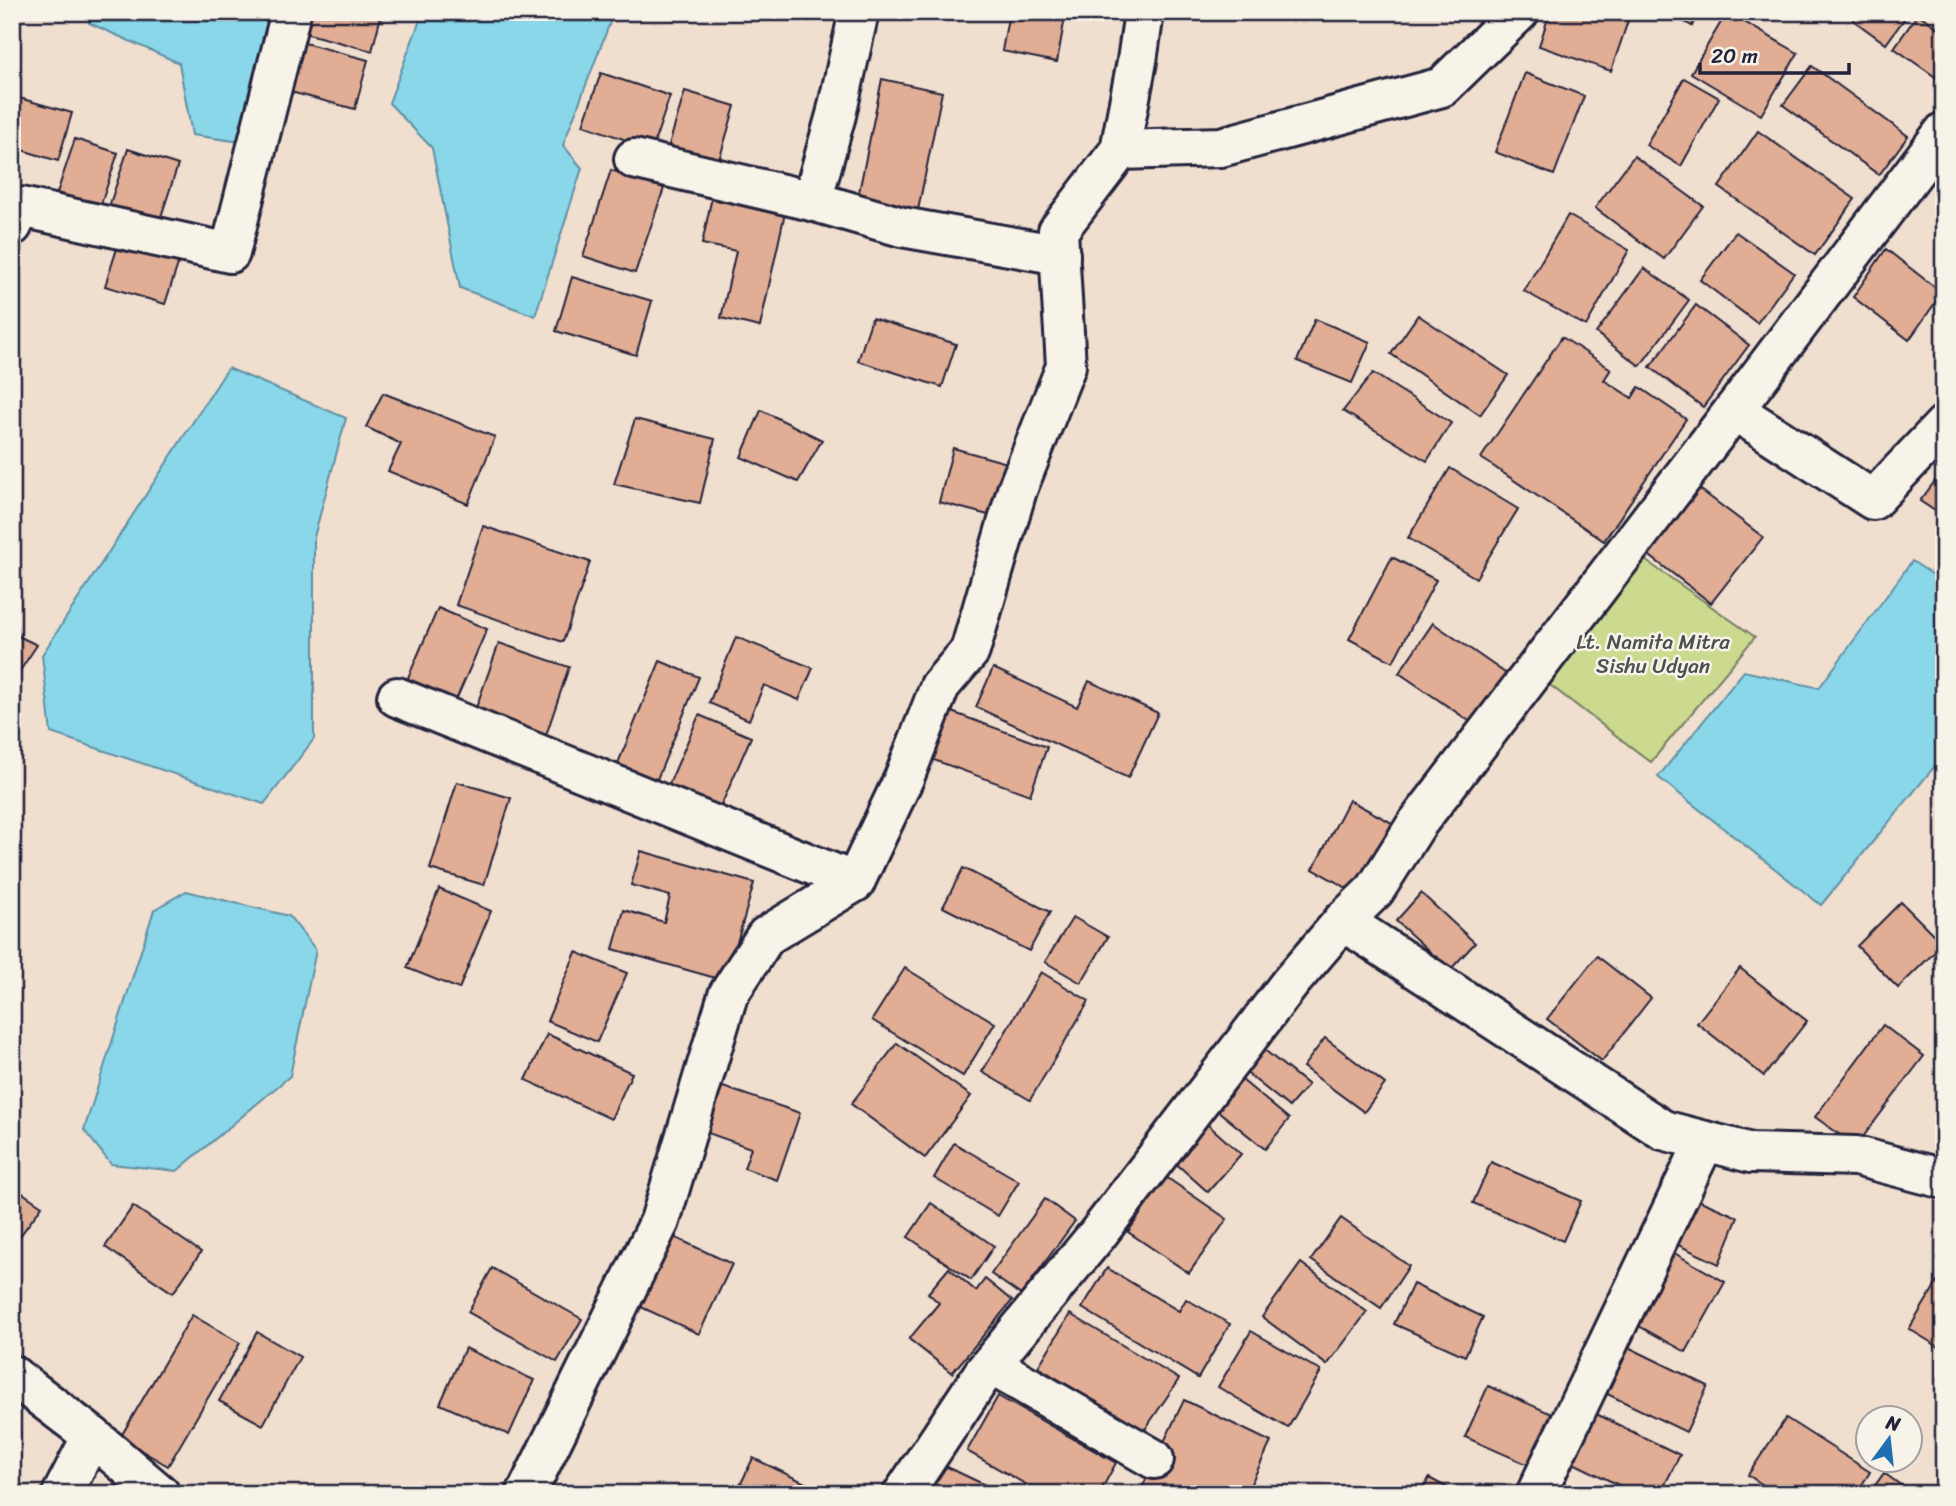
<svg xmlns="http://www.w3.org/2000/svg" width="1956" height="1506" font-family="Sriracha,sans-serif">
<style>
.green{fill:#cbda8e;stroke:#767e64;stroke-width:2}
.water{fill:#89d7e8;stroke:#608fa3;stroke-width:2}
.building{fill:#e1ad94;stroke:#22223b;stroke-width:2}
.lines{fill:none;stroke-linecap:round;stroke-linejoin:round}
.street-casing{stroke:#22223b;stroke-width:44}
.street{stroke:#f7f3e8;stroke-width:38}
.labels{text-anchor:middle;stroke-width:5;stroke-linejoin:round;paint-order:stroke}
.park-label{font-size:21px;fill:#4c5050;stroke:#f7f3e8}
</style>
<rect width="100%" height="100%" fill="#f0decf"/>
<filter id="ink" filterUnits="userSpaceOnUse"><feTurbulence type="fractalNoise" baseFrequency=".0143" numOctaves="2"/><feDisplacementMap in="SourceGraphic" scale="14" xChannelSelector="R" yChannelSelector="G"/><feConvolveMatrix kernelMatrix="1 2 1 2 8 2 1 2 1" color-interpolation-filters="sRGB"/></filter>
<g filter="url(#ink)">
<polygon class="green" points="1642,558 1755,637 1651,762 1546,682"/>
<g class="water">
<polygon points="92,12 286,12 263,145 192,135 179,63 89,23"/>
<polygon points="423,12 614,12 563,145 582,168 535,316 460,288 432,148 389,103"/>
<polygon points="228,368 346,418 314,537 314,739 264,804 51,733 42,655"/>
<polygon points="1912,561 1944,582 1944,755 1821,905 1658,777 1744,671 1819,688"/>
<polygon points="186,891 289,916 316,950 290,1076 177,1171 111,1164 84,1130 154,910"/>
</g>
<g class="building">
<polygon points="306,12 382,12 372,51 301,32"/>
<polygon points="1009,12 1066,12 1057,62 1002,51"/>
<polygon points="1550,12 1631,12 1611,71 1539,46"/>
<polygon points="1667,12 1699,12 1692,26"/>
<polygon points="1727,12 1798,53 1761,115 1691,73"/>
<polygon points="1859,12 1909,12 1886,44 1853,20"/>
<polygon points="1918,14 1944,32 1944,83 1894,48"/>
<polygon points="297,41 368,60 355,109 283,90"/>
<polygon points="1812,66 1908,136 1879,175 1783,105"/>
<polygon points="601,73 670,96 652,149 583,125"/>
<polygon points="1525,73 1584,96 1554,175 1495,152"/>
<polygon points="1684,78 1719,98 1681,166 1646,145"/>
<polygon points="882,79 942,92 917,215 857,202"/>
<polygon points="685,91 735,106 718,164 668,148"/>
<polygon points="12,96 72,113 58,161 12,147"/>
<polygon points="1758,131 1855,199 1815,255 1719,187"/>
<polygon points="75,139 118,153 100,207 57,193"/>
<polygon points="128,149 178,165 156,232 106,216"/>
<polygon points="1634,156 1703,206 1664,259 1595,208"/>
<polygon points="611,170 664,188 635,273 583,256"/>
<polygon points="713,192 786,208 760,327 721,318 736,251 702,244"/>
<polygon points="1568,215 1629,250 1586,326 1524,291"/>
<polygon points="1736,232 1794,273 1757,323 1700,280"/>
<polygon points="120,239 180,258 165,304 105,286"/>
<polygon points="1886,249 1942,293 1909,340 1853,297"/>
<polygon points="1644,268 1689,300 1640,366 1596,333"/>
<polygon points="572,277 652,301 636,355 556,331"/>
<polygon points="1696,305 1749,345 1703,407 1650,367"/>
<polygon points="1418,315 1508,375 1480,415 1391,354"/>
<polygon points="872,318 956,344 942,387 858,361"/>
<polygon points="1315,319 1370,342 1352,383 1297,361"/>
<polygon points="1562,337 1611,369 1604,380 1632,398 1639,387 1686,419 1604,541 1481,458"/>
<polygon points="1373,373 1451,423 1427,461 1343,411"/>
<polygon points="383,393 495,437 468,504 388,471 401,444 366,427"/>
<polygon points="761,410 822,440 798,482 741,457"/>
<polygon points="635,419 715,439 700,503 614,484"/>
<polygon points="953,448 1007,463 992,516 939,502"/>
<polygon points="1450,468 1518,509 1476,578 1408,538"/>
<polygon points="1944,469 1944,517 1920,501"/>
<polygon points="1697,487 1763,537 1711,603 1646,553"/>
<polygon points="483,526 590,562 563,642 456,605"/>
<polygon points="1392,557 1436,580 1393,662 1349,639"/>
<polygon points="438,608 487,629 453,707 404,687"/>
<polygon points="1433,623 1518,682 1484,731 1399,673"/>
<polygon points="12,633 37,645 12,683"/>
<polygon points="736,637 813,668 799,700 764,685 749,720 709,703"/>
<polygon points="499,643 569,667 542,747 471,722"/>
<polygon points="660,661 699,677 653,789 614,773"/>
<polygon points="993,668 1077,707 1089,681 1158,713 1128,778 976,707"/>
<polygon points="949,711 1047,747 1030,795 931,759"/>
<polygon points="699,715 751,737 718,813 666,791"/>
<polygon points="457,782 511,798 484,885 430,869"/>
<polygon points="1349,800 1392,823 1356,893 1313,869"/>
<polygon points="641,851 754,883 726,981 613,949 624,910 664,922 670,896 631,885"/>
<polygon points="963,868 1050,912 1029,951 943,907"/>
<polygon points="439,889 491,911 459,989 407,968"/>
<polygon points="1421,893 1475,943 1450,970 1396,921"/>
<polygon points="1901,902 1943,944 1898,988 1857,946"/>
<polygon points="1073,917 1108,937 1081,983 1045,962"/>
<polygon points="576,952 627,973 597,1042 547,1021"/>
<polygon points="1597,956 1651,998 1602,1061 1547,1019"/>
<polygon points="905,968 995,1023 963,1076 872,1020"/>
<polygon points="1740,968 1807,1021 1764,1076 1697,1023"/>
<polygon points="1041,972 1089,1001 1030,1100 982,1072"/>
<polygon points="1883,1025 1924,1056 1856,1146 1815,1117"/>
<polygon points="547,1034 632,1073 611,1119 526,1080"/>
<polygon points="1325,1038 1385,1084 1364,1112 1303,1067"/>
<polygon points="897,1043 971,1096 925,1158 851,1104"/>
<polygon points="1262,1048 1308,1085 1289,1107 1243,1070"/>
<polygon points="1242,1080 1289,1119 1265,1149 1217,1110"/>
<polygon points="717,1085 800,1113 777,1180 744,1168 751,1148 702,1131"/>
<polygon points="1205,1122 1241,1154 1208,1192 1172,1160"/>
<polygon points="954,1143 1019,1181 998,1216 934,1178"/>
<polygon points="1491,1162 1581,1201 1563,1241 1473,1203"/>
<polygon points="1166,1177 1227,1219 1189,1273 1128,1232"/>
<polygon points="12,1186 42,1206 12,1247"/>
<polygon points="1045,1199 1075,1221 1021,1295 991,1274"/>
<polygon points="1696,1199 1738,1217 1719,1264 1676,1244"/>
<polygon points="931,1203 994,1246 971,1280 908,1237"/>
<polygon points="133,1206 201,1252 173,1293 105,1247"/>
<polygon points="1341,1218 1409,1266 1381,1308 1311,1260"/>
<polygon points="674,1237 732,1264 699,1334 641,1307"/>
<polygon points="1662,1246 1725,1282 1686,1352 1621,1316"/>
<polygon points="1301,1263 1367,1312 1327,1365 1262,1317"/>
<polygon points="492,1268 582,1319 557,1362 468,1312"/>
<polygon points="949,1268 976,1291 985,1279 1012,1301 952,1373 909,1339 939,1303 928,1293"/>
<polygon points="1107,1268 1179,1311 1186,1299 1230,1324 1198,1378 1082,1308"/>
<polygon points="1944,1271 1944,1350 1909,1329"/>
<polygon points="1413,1284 1483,1317 1465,1356 1394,1324"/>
<polygon points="1070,1314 1179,1379 1144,1431 1038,1367"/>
<polygon points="192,1315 240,1343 168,1466 120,1438"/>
<polygon points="1251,1331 1321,1371 1288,1428 1218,1387"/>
<polygon points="257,1332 300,1357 263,1425 219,1401"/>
<polygon points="1622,1344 1708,1386 1686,1432 1599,1390"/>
<polygon points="465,1348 534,1380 509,1435 440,1404"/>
<polygon points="1488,1386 1561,1418 1538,1469 1465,1437"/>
<polygon points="998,1396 1116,1463 1099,1494 1043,1494 967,1451"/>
<polygon points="1184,1400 1271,1442 1246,1494 1139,1494"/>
<polygon points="1582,1407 1680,1455 1660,1494 1637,1494 1559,1456"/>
<polygon points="1786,1418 1870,1472 1856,1494 1777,1494 1748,1475"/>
<polygon points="753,1458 828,1494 736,1494"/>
<polygon points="943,1465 1004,1494 930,1494"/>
<polygon points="1884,1473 1913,1494 1869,1494"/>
<polygon points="1429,1478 1459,1494 1421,1494"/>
</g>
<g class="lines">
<defs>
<g id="street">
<polyline points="859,12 836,115 812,201 902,227 1060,255"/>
<polyline points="1120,150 1221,147 1442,87 1519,12"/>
<polyline points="634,159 812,201"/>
<polyline points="12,226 21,207 230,253 291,12"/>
<polyline points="1734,410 1944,132"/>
<polyline points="397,697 855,882"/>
<polyline points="1343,921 1663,1130 1751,1153 1856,1156 1944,1179"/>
<polyline points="991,1365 1154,1459"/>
<polyline points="12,1375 92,1436 160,1494"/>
<polyline points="62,1494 92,1436"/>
<polyline points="526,1494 660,1221 728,995 766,936 855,882 904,778 940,686 970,651 1017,490 1066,366 1058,231 1120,150 1137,61 1144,12"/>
<polyline points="903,1494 984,1372 1097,1235 1290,983 1343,921 1375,890 1416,825 1734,410 1873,500 1944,425"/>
<polyline points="1536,1494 1705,1141"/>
</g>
</defs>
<use href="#street" class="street-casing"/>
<use href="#street" class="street"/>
</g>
</g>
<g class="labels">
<g class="park-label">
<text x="1653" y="649">Lt. Namita Mitra<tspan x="1653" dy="24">Sishu Udyan</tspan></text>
</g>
</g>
<rect width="1956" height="1506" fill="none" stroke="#f7f3e8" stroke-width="42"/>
<rect x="21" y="21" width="1914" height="1464" fill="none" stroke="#22223b" stroke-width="2.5" filter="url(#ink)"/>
<g transform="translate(1889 1439) rotate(15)"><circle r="33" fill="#f7f3e8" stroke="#a29fa3" stroke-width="2"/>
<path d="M0-5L12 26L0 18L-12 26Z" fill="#1f6fb2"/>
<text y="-10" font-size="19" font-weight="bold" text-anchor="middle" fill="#22223b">N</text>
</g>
<path d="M1700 63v10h149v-10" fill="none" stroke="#22223b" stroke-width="3.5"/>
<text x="1711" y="63" font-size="21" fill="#22223b" stroke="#f7f3e8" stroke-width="5" paint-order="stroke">20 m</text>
</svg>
